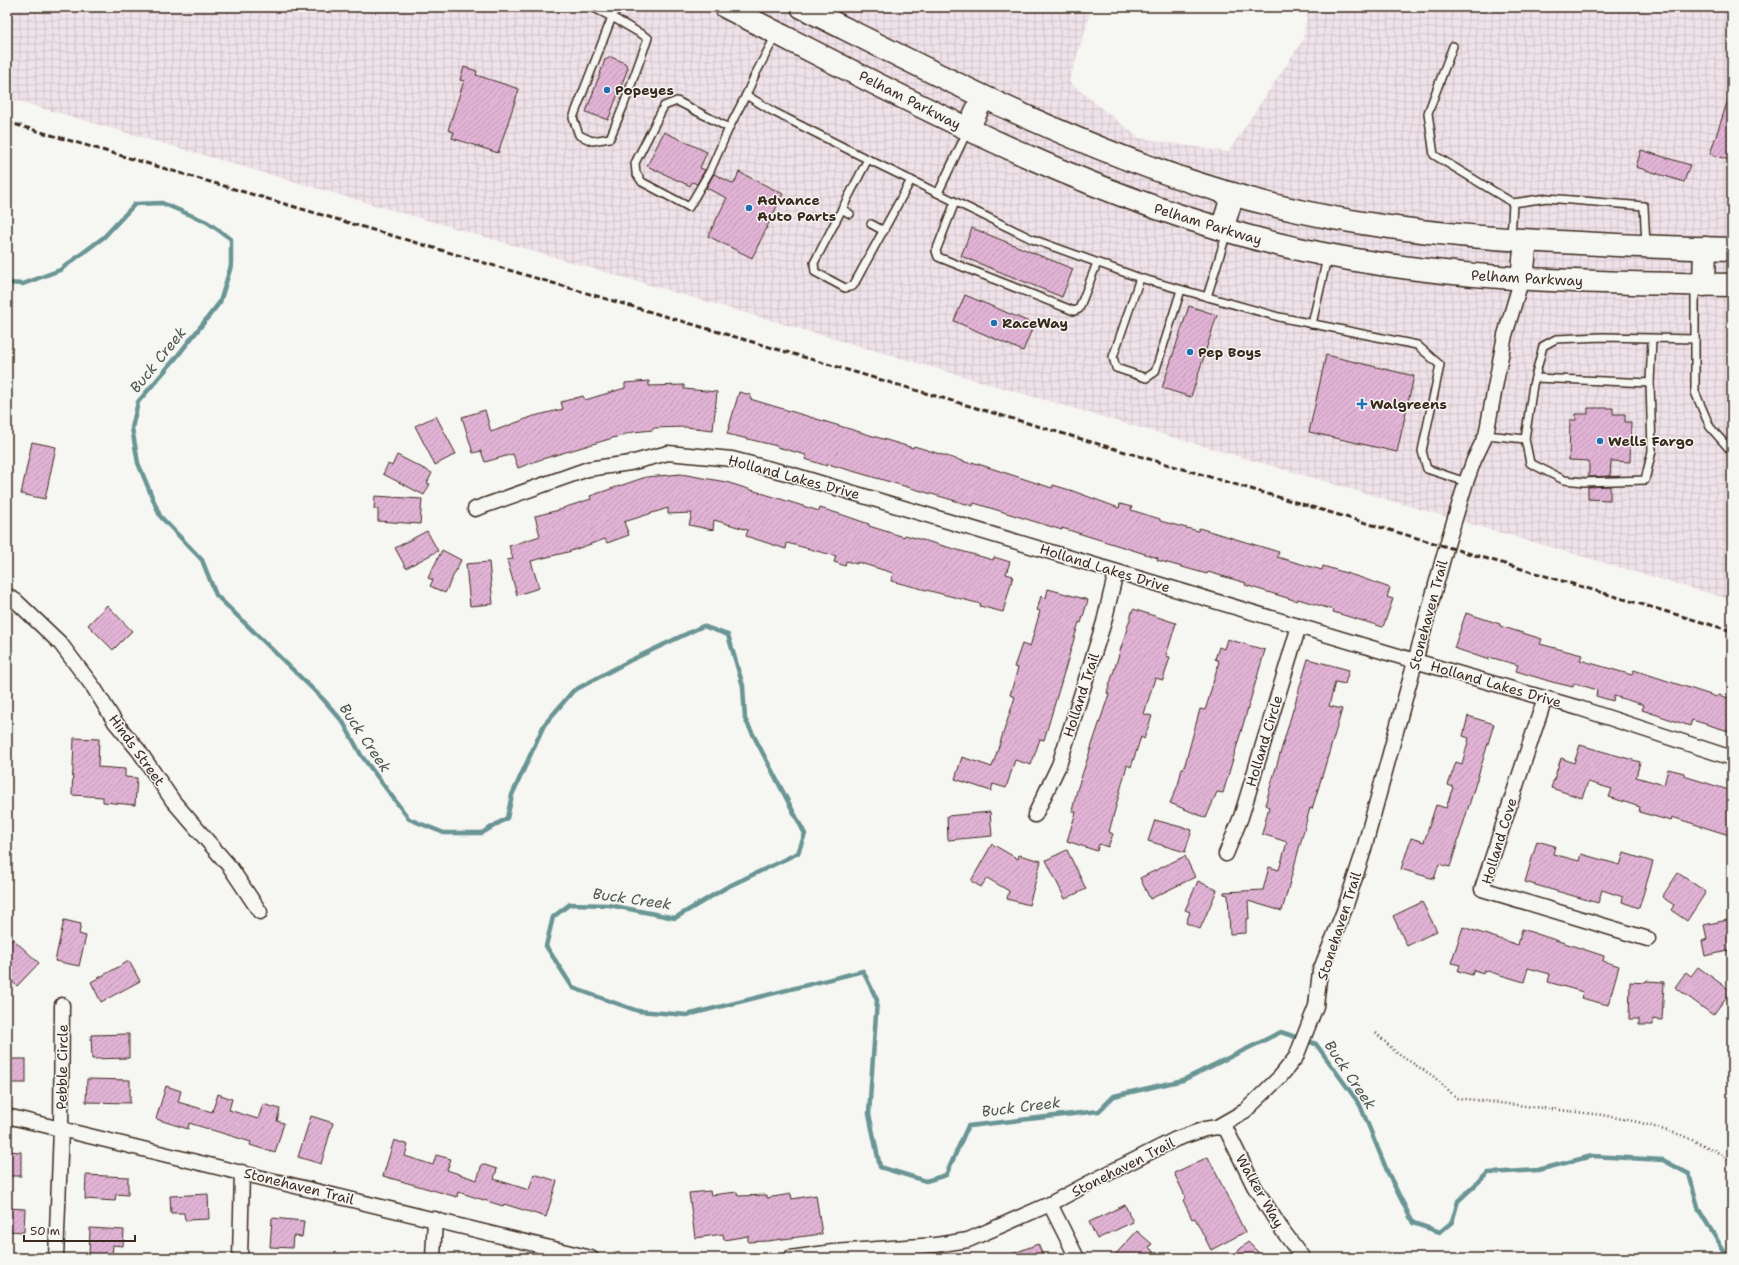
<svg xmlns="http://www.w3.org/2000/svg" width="1739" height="1265" font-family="'Shantell Sans',sans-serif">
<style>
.industrial{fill:url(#industrial-grid)}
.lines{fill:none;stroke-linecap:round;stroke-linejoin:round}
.stream{stroke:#6b9595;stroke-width:4.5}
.building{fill:url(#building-hatch);stroke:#3b2a1e}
.service-casing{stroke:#3b2a1e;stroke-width:10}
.minor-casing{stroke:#3b2a1e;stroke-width:17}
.primary-casing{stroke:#3b2a1e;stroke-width:25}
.path{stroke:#3b2a1e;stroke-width:2.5;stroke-dasharray:1 3;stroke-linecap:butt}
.service{stroke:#f6f6f2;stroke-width:7}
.minor{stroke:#f6f6f2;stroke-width:14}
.primary{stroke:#f6f6f2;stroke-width:22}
.rail{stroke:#3b2a1e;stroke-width:3;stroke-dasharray:6 3;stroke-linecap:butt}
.poi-dot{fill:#1f6fb2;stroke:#f6f6f2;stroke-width:1.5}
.labels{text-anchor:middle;stroke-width:3;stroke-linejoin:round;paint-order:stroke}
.poi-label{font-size:14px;font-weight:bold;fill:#3b2a1e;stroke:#f6f6f2;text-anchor:start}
.street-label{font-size:14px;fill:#3b2a1e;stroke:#f6f6f2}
.water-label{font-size:15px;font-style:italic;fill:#4f5750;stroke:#f6f6f2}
</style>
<defs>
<pattern id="industrial-grid" width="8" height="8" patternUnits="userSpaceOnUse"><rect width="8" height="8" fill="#f0e2e9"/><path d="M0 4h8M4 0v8" fill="none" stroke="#cfc2c7"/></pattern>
<pattern id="building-hatch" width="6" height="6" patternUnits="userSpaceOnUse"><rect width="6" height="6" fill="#e1b3d5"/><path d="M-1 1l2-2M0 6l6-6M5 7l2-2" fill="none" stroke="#c29ab6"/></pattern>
</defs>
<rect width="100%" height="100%" fill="#f6f6f2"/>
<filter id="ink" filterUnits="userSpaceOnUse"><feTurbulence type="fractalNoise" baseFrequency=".025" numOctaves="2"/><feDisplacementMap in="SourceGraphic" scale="8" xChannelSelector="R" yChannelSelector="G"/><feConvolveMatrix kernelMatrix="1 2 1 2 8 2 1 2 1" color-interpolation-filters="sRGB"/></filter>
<g filter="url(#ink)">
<polygon class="industrial" points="7,7 1083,7 1091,11 1069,82 1139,138 1228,152 1303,40 1308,7 1732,7 1732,600 7,98"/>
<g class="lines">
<polyline class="stream" points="7,283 23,284 60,270 104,237 135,204 162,203 207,222 231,239 231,266 220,302 175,359 138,402 132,428 138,463 160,516 202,560 216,595 323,699 343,722 361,755 409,819 444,833 482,833 507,818 512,795 544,725 573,691 629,661 703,626 728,635 743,686 745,719 805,834 798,853 727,887 675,918 609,905 570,904 553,917 546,946 573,988 638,1011 687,1015 863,971 877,1000 869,1114 880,1167 926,1181 946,1175 968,1126 1099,1111 1114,1096 1183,1080 1281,1032 1316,1044 1360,1105 1388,1173 1413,1223 1440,1232 1452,1222 1458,1201 1488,1173 1538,1170 1592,1156 1663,1160 1689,1174 1699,1210 1728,1258"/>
</g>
<g class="building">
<polygon points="611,57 625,63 628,68 608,120 586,112 605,60"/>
<polygon points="464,67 477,71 476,75 519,89 498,153 452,138 454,132 448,130 464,81 460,80"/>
<polygon points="1730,94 1732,95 1732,161 1710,154"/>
<polygon points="664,132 707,152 700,168 705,170 697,184 692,182 690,186 647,166"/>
<polygon points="1641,150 1690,165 1684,182 1636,167"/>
<polygon points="739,172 783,194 752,258 708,236 727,198 706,188 714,174 734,184"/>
<polygon points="972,228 1073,269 1062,297 961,256"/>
<polygon points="965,295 1034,324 1023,351 954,321"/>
<polygon points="1189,306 1217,315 1191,397 1162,388"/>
<polygon points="1326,355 1414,376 1397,452 1309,432"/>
<polygon points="649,381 649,386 684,385 684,389 717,392 713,430 685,427 653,428 653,430 633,432 539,460 518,468 513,454 485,462 481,451 473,453 462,417 485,410 491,432 534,416 563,409 561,402 583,396 585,400 625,388 625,383"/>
<polygon points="739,392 751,395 750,399 913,448 914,446 972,464 972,462 1052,488 1053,485 1073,491 1119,508 1120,504 1132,507 1131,510 1160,519 1160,521 1198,531 1199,528 1279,552 1277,557 1322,570 1323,566 1359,577 1390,588 1387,597 1393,599 1383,627 1333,612 1334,610 1298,599 1297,601 1245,585 1246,583 1208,572 1207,574 1157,560 1158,558 1062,528 1062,530 974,503 973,506 828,464 827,466 805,459 806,455 777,447 777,446 727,434"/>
<polygon points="1588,408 1613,408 1613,414 1625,414 1625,422 1631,422 1630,462 1611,461 1610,476 1589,477 1589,461 1569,460 1570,420 1576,420 1576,414 1588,414"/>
<polygon points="436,416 456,454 435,465 415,426"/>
<polygon points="32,442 56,447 45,499 21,494"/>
<polygon points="397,455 432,473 427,483 430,484 424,495 383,474 388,464 392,466"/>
<polygon points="681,474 726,482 819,511 820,508 840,514 869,524 869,526 904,537 905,535 993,560 994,557 1010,562 1006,574 1013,576 1003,612 980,606 981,604 891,581 893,573 857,562 857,564 846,561 845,566 834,562 836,556 787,543 786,549 746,536 748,530 714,520 713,530 689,525 692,513 668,514 668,508 624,522 629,535 607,543 605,539 568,552 531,561 539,588 517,595 507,560 513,559 509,546 540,536 535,516 563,509 563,508 591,499 590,496 646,477"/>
<polygon points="1610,486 1610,500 1588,499 1588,487"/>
<polygon points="375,496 422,499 420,524 378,521 378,509 374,509"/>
<polygon points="427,531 438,551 406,568 395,548"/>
<polygon points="442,550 461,560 445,593 430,586 433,580 428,578"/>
<polygon points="489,562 493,604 470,606 466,564"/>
<polygon points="1048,589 1088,600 1081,623 1079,622 1044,740 1040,739 1031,765 1015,760 1006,788 993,784 991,791 955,779 962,757 992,767 1015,697 1010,695 1018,668 1014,667 1022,644 1030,647 1040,611 1037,610 1041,596 1046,598"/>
<polygon points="107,605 132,631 113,650 88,625"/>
<polygon points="1133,609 1176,623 1166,656 1170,657 1163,680 1155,678 1144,714 1152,716 1144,739 1141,737 1131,767 1127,765 1109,832 1113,834 1108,847 1099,844 1097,851 1067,841 1076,812 1072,811 1077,790 1109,694 1107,693"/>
<polygon points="1466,613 1500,624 1500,626 1542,639 1540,644 1582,655 1580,660 1632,675 1634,670 1717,697 1718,695 1732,699 1732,732 1692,720 1690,726 1642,710 1644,705 1614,696 1613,701 1596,696 1597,690 1574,683 1573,687 1552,682 1516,671 1518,665 1489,657 1489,660 1454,648"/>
<polygon points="1227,639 1265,650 1223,793 1217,792 1206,818 1170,803 1178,785 1182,768 1184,768 1200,709 1205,710 1208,701 1219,661 1215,659 1219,647 1224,649"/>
<polygon points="1308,659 1349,670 1345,684 1335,682 1329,706 1342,709 1336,730 1312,809 1310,808 1282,911 1248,901 1249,919 1246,919 1246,933 1230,934 1228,895 1224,894 1224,892 1263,890 1269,867 1279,870 1287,842 1262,834 1269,807 1265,805"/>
<polygon points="1468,716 1494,724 1450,867 1439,864 1434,879 1401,869 1411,838 1424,842 1436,805 1446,808 1453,787 1448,785 1456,762 1462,764 1469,738 1463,736"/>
<polygon points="74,738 99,739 98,767 125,769 125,777 137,778 135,805 103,802 103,797 72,795"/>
<polygon points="1580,745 1640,762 1636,777 1664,785 1668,769 1684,773 1684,776 1732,791 1732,836 1672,817 1671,821 1639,812 1640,807 1609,797 1612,789 1588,782 1582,798 1551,788 1561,758 1574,763"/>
<polygon points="990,812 992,836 948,840 947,816"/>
<polygon points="1155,820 1192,830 1185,852 1148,841"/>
<polygon points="1537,841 1555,846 1553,854 1579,861 1581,854 1620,865 1624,853 1653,862 1639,908 1622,902 1623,897 1602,890 1598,903 1525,882"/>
<polygon points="992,844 1018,859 1019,855 1041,861 1029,905 1007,899 1009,891 987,878 981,887 971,881"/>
<polygon points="1067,850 1086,889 1065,899 1046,860"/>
<polygon points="1185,856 1195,877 1150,899 1140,878"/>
<polygon points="1678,873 1706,892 1687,921 1671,910 1674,905 1662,897"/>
<polygon points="1198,881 1217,890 1200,929 1186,923 1190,912 1185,910"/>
<polygon points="1422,902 1437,931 1407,946 1393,916"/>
<polygon points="1732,919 1732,950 1705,956 1702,941 1707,939 1704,925"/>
<polygon points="64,920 81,924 79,934 86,936 79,966 55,961"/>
<polygon points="1463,927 1518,945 1522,929 1604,956 1603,961 1619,966 1608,1005 1581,998 1583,992 1548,982 1550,974 1528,968 1524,982 1484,970 1483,973 1474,970 1472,975 1458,971 1460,965 1451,963"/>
<polygon points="13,939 39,963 17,986 7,977 7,946"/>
<polygon points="129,961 140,981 101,1002 91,982"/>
<polygon points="1698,967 1731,991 1713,1015 1675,987 1686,972 1691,976"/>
<polygon points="1646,981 1664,982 1662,1020 1653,1019 1653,1025 1639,1025 1639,1019 1629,1019 1630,982 1646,983"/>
<polygon points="129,1034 129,1058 92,1059 91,1035"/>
<rect x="7" y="1059" width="19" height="24"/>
<polygon points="87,1079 130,1080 130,1103 86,1102"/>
<polygon points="166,1086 181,1091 178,1102 212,1112 218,1094 232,1099 229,1110 258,1119 263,1104 280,1109 277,1121 284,1123 275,1153 250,1145 251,1142 189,1123 188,1129 156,1119"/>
<polygon points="311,1116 333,1123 321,1164 298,1157"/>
<polygon points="394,1140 408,1145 405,1156 433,1165 436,1155 451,1159 447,1170 477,1180 482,1164 497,1169 494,1179 529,1190 534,1174 557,1181 546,1217 504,1204 503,1206 458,1192 457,1197 383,1176"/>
<polygon points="7,1151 21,1152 21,1176 7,1176"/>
<polygon points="1208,1157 1245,1232 1211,1250 1195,1218 1192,1219 1183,1200 1186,1198 1174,1173"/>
<polygon points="86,1175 128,1177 128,1195 116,1194 115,1201 85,1199"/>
<polygon points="710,1191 711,1195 737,1192 738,1196 767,1195 767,1198 791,1194 792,1199 816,1195 822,1234 767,1241 748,1242 748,1236 724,1240 723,1234 695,1238 689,1193"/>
<polygon points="208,1194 209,1219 185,1220 184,1213 171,1213 170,1196"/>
<polygon points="1125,1205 1133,1222 1097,1239 1089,1222"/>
<polygon points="7,1208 25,1209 24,1232 7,1231"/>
<polygon points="272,1218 304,1221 302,1237 293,1236 292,1248 270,1247"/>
<polygon points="90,1228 124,1230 123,1246 113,1245 112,1258 89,1258"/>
<polygon points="1137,1231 1152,1244 1149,1247 1159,1258 1112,1258"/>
<polygon points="1248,1242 1264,1258 1230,1258"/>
<polygon points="1038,1244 1044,1258 1005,1258 1004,1257"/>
</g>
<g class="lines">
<defs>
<g id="service">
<polyline points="592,7 612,17 618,7"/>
<polygon points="612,17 648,38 623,107 610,138 592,141 579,135 573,118"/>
<polyline points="776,35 755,75 746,95 774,112 857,154 1032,239 1140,278 1279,317 1417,345 1440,365 1422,451 1427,469 1466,482"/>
<polyline points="1453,46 1428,113 1434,155 1513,203"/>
<polyline points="729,128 710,171 689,207 642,182 636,173 635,163 664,106 677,101 729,128 746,95"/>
<polyline points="868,159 814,263 815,272 845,288 853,286 911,180"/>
<polyline points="938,193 967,132"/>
<polyline points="955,202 936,251 938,257 1074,311 1079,309 1097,263"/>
<polyline points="842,209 850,214"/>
<polyline points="871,224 884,231"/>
<polyline points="1511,238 1513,203 1547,198 1644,206 1646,245"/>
<polyline points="1140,278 1113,357 1116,368 1146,378 1155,372 1181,290"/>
<polyline points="1695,288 1695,392 1710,427 1732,452"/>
<polyline points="1207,297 1227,232"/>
<polyline points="1312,324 1327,258"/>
<polyline points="1535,378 1650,383 1652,339"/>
<polyline points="1486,435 1525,439 1533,385 1543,346 1556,339 1602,337 1695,339"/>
<polyline points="1525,439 1530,463 1564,480 1584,482 1645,480 1652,451 1650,383"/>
</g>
<g id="minor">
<polyline points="475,509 588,469 630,463 668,453 732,459 790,474 1415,661 1579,708 1732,758"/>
<polyline points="7,595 16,601 60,643 94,688 115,722 139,751 173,801 230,867 260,912"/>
<polyline points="1545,698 1482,889 1648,939"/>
<polyline points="1035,815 1059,765 1104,622 1116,572"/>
<polyline points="1226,854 1241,817 1299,626"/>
<polyline points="7,1116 591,1258"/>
<polyline points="1217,1127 1223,1128 1227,1131 1254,1186 1280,1227 1303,1258"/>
<polyline points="1050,1204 1077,1258"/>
<polyline points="56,1258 61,1129 62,1005"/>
<polyline points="240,1258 242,1172"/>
<polyline points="433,1258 435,1219"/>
<polyline points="790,1258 833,1252 936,1245 968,1240 1050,1204 1091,1182 1176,1139 1205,1129 1217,1127 1245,1111 1280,1077 1296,1057 1316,1006 1320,971 1344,911 1362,856 1446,548 1466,482 1474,460 1486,435 1505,335 1522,278"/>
</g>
<g id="primary">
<path d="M726,7C905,98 1081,196 1277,244C1425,280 1580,283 1732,285"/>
<path d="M802,7C938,75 1072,146 1218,190C1336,226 1458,238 1580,243C1631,246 1681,248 1732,249"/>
<polyline points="968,129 983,97"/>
<polyline points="1222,229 1233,194"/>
<polyline points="1522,278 1526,241"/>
<polyline points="1704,285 1705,248"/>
</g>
</defs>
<use href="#service" class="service-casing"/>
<use href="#minor" class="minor-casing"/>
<use href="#primary" class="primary-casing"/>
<polyline class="path" points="1376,1033 1398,1054 1433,1076 1457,1098 1602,1115 1638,1122 1681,1135 1714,1150 1732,1162"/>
<use href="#service" class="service"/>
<use href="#minor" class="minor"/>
<use href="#primary" class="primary"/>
<polyline class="rail" points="7,122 1732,631"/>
</g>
</g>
<g class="poi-dot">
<circle cx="607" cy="90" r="4"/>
<circle cx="749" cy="208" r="4"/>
<circle cx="994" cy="323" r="4"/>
<circle cx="1190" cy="352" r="4"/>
<path d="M1360 398h4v4h4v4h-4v4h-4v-4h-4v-4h4z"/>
<circle cx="1600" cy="441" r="4"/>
</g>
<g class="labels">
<g class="poi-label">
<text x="615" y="95">Popeyes</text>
<text x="757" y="205">Advance<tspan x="757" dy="16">Auto Parts</tspan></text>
<text x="1002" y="328">RaceWay</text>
<text x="1198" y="357">Pep Boys</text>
<text x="1370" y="409">Walgreens</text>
<text x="1608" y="446">Wells Fargo</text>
</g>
<g class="street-label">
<text transform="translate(910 100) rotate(27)" y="5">Pelham Parkway</text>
<text transform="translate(1208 224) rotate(17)" y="5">Pelham Parkway</text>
<text transform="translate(1527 278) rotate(3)" y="5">Pelham Parkway</text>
<text transform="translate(794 477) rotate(15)" y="5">Holland Lakes Drive</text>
<text transform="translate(1105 568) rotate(17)" y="5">Holland Lakes Drive</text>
<text transform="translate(1428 615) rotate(-75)" y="5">Stonehaven Trail</text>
<text transform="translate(1496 684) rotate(16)" y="5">Holland Lakes Drive</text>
<text transform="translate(1081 695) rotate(-72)" y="5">Holland Trail</text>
<text transform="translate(1264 741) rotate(-73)" y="5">Holland Circle</text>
<text transform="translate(137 750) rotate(54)" y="5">Hinds Street</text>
<text transform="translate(1499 841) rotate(-73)" y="5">Holland Cove</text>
<text transform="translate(1339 926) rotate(-72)" y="5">Stonehaven Trail</text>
<text transform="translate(62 1067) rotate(-89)" y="5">Pebble Circle</text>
<text transform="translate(1123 1167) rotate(-27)" y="5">Stonehaven Trail</text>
<text transform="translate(299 1186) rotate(14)" y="5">Stonehaven Trail</text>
<text transform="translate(1260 1191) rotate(60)" y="5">Walker Way</text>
</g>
<g class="water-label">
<text transform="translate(158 360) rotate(-51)" y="5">Buck Creek</text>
<text transform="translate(365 738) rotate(56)" y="5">Buck Creek</text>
<text transform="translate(632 899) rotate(8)" y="5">Buck Creek</text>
<text transform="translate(1350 1075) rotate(56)" y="5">Buck Creek</text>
<text transform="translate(1021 1107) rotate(-7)" y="5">Buck Creek</text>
</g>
</g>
<rect width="1739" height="1265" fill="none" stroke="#f6f6f2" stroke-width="24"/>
<rect x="12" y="12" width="1715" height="1241" fill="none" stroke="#3b2a1e" stroke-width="1.5" filter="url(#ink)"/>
<path d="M24 1235v6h111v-6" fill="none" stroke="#3b2a1e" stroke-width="2"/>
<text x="30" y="1235" font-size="12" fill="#3b2a1e" stroke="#f6f6f2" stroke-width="3" paint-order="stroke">50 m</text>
</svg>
